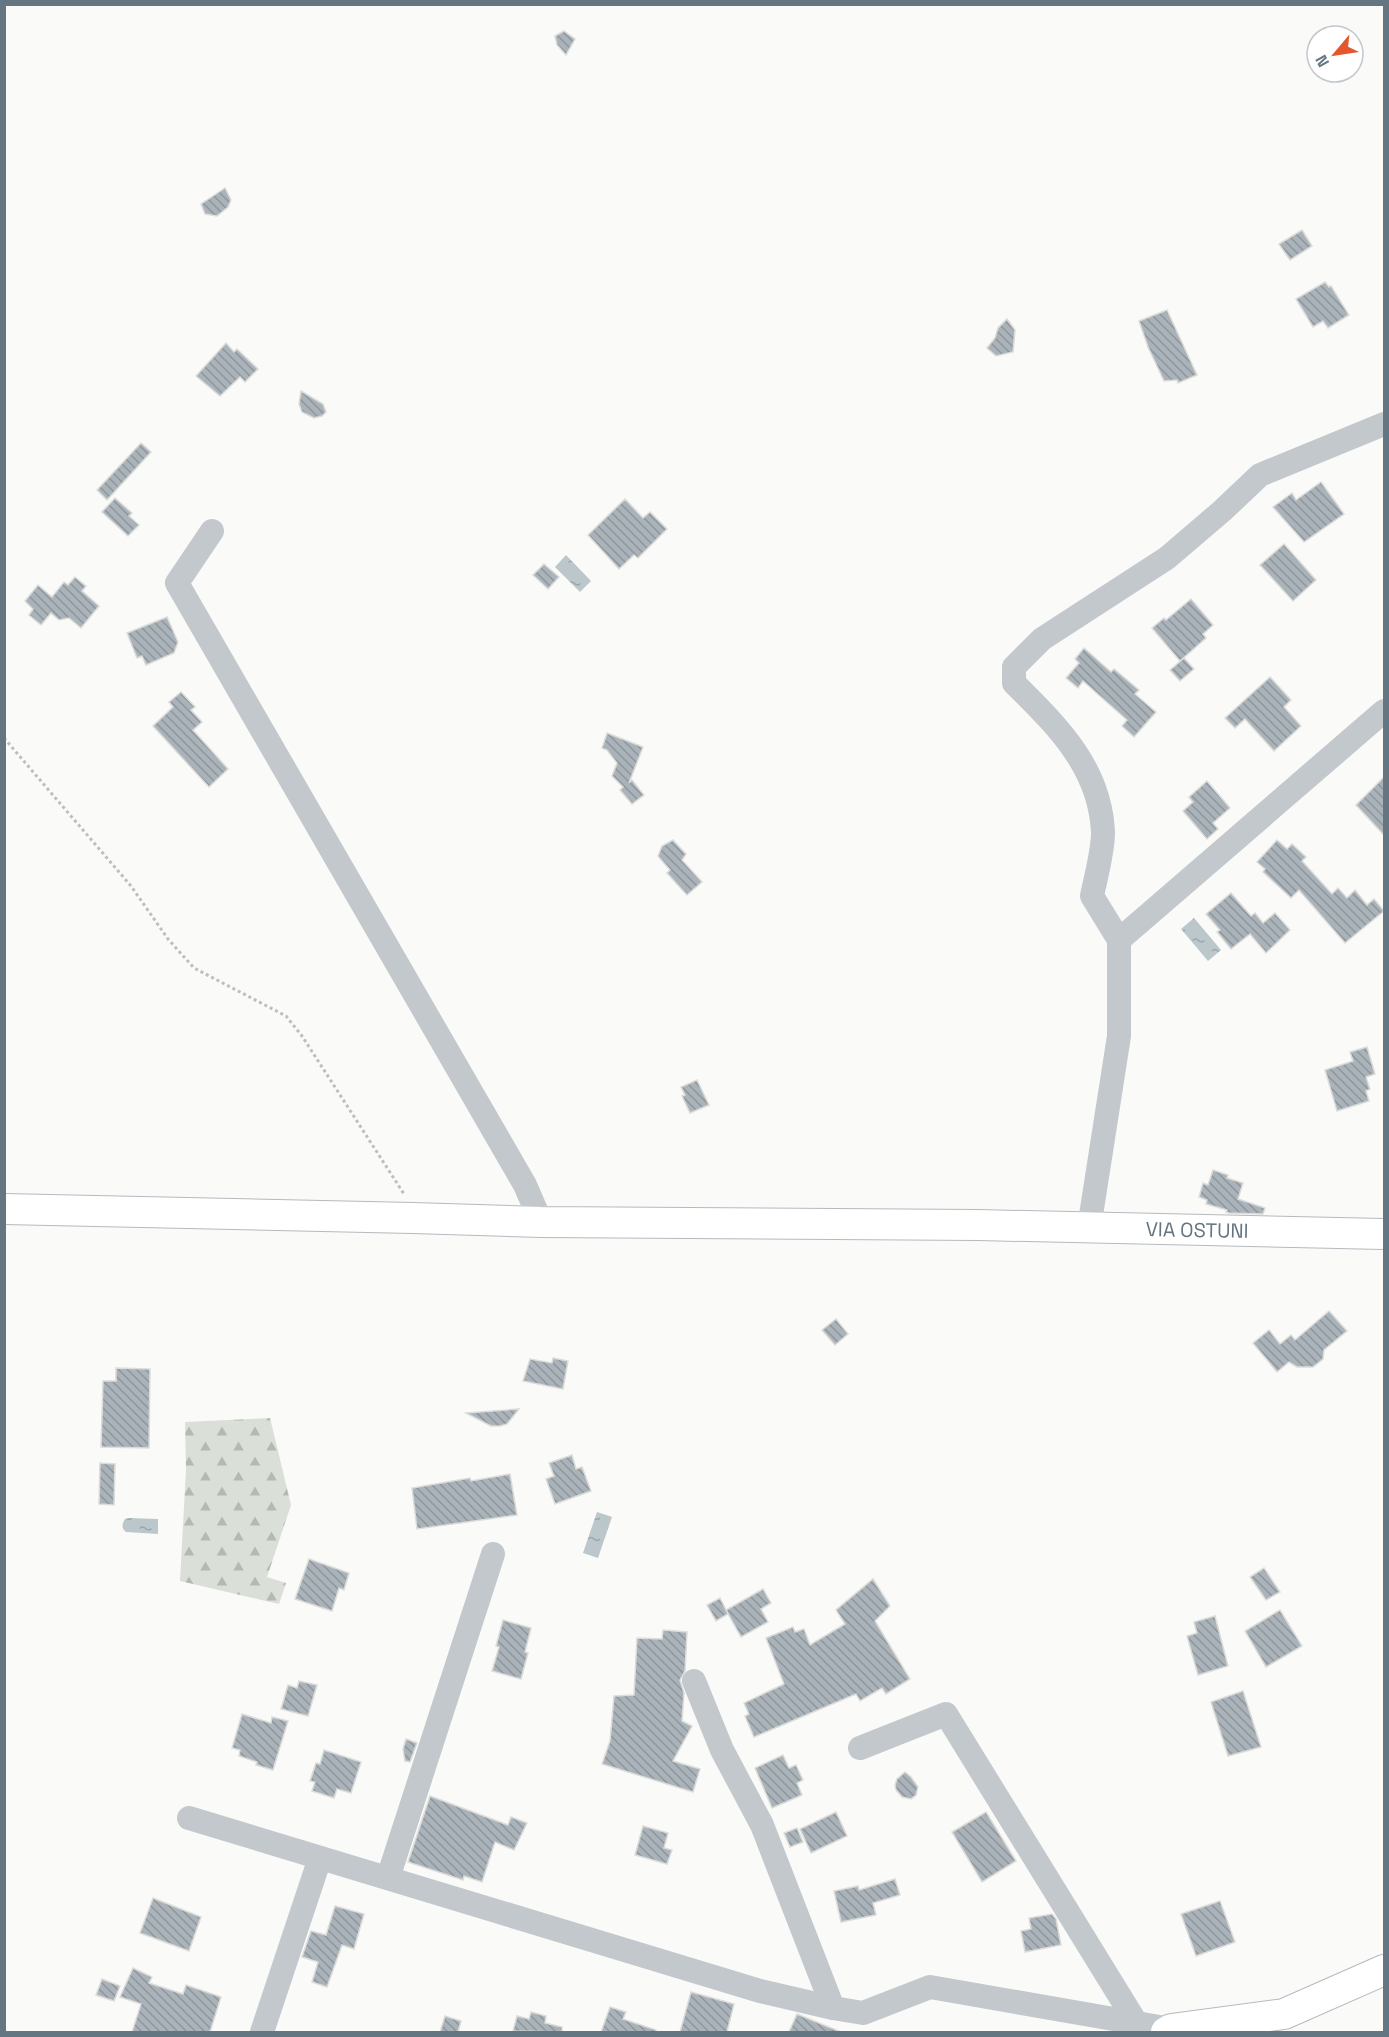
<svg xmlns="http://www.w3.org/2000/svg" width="1389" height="2037" font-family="'Space Grotesk',sans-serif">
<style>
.forest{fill:url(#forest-firs)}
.water{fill:url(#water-ripples)}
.building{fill:url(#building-back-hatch);stroke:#dcdcda;stroke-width:1.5}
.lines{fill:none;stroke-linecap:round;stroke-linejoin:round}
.major-casing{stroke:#b5babe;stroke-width:32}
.path{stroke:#bbbfc2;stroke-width:3;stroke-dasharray:3 3;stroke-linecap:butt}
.minor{stroke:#c3c8cc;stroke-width:24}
.major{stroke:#fff;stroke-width:30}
.labels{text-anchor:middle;stroke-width:6;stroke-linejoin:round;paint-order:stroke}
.street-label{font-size:20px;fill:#657683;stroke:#fff}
</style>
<defs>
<pattern id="forest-firs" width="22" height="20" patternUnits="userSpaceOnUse" patternTransform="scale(1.5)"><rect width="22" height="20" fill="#dadfd7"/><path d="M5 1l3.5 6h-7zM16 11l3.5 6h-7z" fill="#b4b9b4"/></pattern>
<pattern id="water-ripples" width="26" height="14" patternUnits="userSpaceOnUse" patternTransform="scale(1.5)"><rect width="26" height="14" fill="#bbc7cb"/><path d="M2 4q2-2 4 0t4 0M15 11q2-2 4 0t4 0" fill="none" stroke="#9ca6aa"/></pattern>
<pattern id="building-back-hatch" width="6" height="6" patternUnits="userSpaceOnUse" patternTransform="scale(1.5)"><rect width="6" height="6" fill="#aab3b9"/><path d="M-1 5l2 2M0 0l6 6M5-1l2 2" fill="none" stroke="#8e969c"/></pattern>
</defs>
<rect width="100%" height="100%" fill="#fafaf8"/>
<polygon class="forest" points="270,1418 291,1505 267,1577 286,1583 279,1604 180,1581 186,1470 185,1422"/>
<g class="water">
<polygon points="566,555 591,581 580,592 555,567"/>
<polygon points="1194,918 1221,950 1208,961 1181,929"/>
<polygon points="597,1512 612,1517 598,1558 583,1553"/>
<path d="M129,1518L158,1519V1534L126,1532C121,1528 122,1524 125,1519Z"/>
</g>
<g class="building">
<polygon points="564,31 575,39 566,55 557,45 555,36"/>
<polygon points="225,188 231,200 228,207 217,216 205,214 201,204"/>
<polygon points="1302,230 1312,246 1290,260 1279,244"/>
<polygon points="1325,282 1329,287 1331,286 1349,315 1328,328 1323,321 1313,327 1296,299"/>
<polygon points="1167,310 1197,375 1178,383 1177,380 1164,381 1148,347 1139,321"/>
<polygon points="1007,319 1015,330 1013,352 996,356 987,348 995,338 998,328"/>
<polygon points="226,343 234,352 237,349 258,369 245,382 240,377 220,396 196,376"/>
<polygon points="301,391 323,404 326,412 322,416 314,418 302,412 299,404"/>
<polygon points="141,443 151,452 107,500 97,490"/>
<polygon points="1321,482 1344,514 1304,542 1273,507 1292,493 1296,500"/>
<polygon points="115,498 132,513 129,516 139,525 128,536 102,512"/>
<polygon points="625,499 643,518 650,512 667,529 638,558 634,555 619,569 588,535"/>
<polygon points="1284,544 1316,580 1293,601 1260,565"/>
<polygon points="544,564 559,577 548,589 533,575"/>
<polygon points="75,577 86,586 82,591 99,606 81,628 69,618 59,620 51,613 41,625 29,615 33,609 25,601 38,585 52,597 64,582 68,585"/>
<polygon points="1191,599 1213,625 1203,634 1206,638 1180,661 1152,628 1164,618 1166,620"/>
<polygon points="167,617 178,642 174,653 146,665 142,656 137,658 127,633"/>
<polygon points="1084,648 1111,672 1114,669 1139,690 1135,694 1156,712 1134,737 1122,726 1127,720 1083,681 1078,688 1066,678 1079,663 1075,659"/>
<polygon points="1184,658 1194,669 1180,681 1170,670"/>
<polygon points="1270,677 1291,700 1284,707 1301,726 1274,751 1245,719 1235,728 1225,718"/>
<polygon points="181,692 195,707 191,710 202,722 193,730 228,769 209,787 153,726 173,707 169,702"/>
<polygon points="607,733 643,747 629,783 632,780 644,795 632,804 620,790 623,787 612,776 617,763 607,750 602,748"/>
<polygon points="1384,777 1384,835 1356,805"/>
<polygon points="1207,781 1230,808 1213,823 1218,829 1207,839 1183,811 1193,802 1189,797"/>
<polygon points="673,840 686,854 682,860 702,882 687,895 667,873 670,870 658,856 662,846"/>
<polygon points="1277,840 1287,849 1292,844 1306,857 1302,861 1332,894 1338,888 1347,898 1355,890 1367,905 1374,899 1384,911 1345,943 1299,890 1291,898 1263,872 1265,869 1257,862"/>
<polygon points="1231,893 1251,916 1255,913 1263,923 1275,913 1290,930 1266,953 1250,934 1231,949 1217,932 1220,930 1206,914"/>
<polygon points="1367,1047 1375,1074 1366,1077 1370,1089 1366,1091 1369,1101 1337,1111 1325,1070 1353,1061 1350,1052"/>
<polygon points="697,1080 709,1105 690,1113 682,1096 685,1095 681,1087"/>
<polygon points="1213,1170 1228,1175 1227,1178 1243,1183 1238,1199 1265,1208 1263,1214 1229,1213 1226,1212 1227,1210 1206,1204 1207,1200 1199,1197 1203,1183 1208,1185"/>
<polygon points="1329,1311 1347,1331 1324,1350 1323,1359 1313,1367 1297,1367 1289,1362 1277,1372 1253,1343 1269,1330 1280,1344 1291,1335 1295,1340"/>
<polygon points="836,1319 848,1334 835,1345 822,1330"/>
<polygon points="553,1358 568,1361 563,1389 523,1381 530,1359 552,1363"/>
<polygon points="116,1368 150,1369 149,1448 101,1447 103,1381 116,1381"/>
<polygon points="519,1409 507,1424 500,1426 491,1426 466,1413"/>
<polygon points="572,1455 576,1469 582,1467 591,1491 555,1504 546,1479 554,1476 549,1463"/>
<polygon points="100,1463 115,1464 114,1505 99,1504"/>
<polygon points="510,1474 517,1515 417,1529 412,1488 470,1478 471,1481"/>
<polygon points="309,1559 349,1573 344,1590 339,1588 332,1611 295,1599"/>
<polygon points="1264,1568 1280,1592 1266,1600 1250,1577"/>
<polygon points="873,1579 890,1606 875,1621 910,1679 886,1694 882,1688 860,1701 856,1694 754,1737 745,1716 749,1714 744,1703 784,1684 766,1638 793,1627 795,1632 804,1629 810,1645 845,1624 836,1610"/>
<polygon points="763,1589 771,1603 761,1609 768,1622 741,1637 726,1610"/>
<polygon points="720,1598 728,1614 716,1621 707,1605"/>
<polygon points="1280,1610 1302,1646 1266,1667 1245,1631"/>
<polygon points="1215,1616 1228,1666 1198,1675 1187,1636 1197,1633 1194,1622"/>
<polygon points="503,1620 531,1628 525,1652 528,1653 521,1679 492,1671 499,1647 496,1646"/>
<polygon points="663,1630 687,1632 685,1671 680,1680 684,1693 682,1721 692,1726 673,1761 700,1769 693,1792 602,1764 610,1741 614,1696 634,1695 637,1638 662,1639"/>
<polygon points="299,1681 317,1685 308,1716 281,1709 288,1685 297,1688"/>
<polygon points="1243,1691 1261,1747 1228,1756 1211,1702"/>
<polygon points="242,1714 271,1723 272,1717 288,1721 273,1770 256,1765 257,1762 239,1756 240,1750 232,1748"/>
<polygon points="406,1739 417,1743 410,1762 405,1761 403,1749"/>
<polygon points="324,1750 361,1762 351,1793 337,1789 334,1798 312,1791 315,1782 310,1781 316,1763 320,1764"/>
<polygon points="783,1755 789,1768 796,1765 803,1780 797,1783 802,1795 772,1808 755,1768"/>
<polygon points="905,1772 911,1777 918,1787 916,1795 911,1799 902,1797 896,1790 895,1785 897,1779"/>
<polygon points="430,1796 508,1825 511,1817 527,1823 514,1850 495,1842 482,1882 464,1876 463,1880 408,1862"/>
<polygon points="836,1812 847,1836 811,1853 800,1829"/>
<polygon points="986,1812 1016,1861 982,1882 952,1832"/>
<polygon points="643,1826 668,1833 664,1848 672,1850 667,1864 635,1855"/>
<polygon points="797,1828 803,1842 790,1847 784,1833"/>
<polygon points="895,1879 900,1895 873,1903 876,1915 841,1922 834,1891 858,1886 859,1890"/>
<polygon points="153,1898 201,1917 189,1951 140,1933"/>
<polygon points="1220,1901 1235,1942 1196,1956 1181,1914"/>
<polygon points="335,1906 364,1914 354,1949 342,1945 327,1987 312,1982 318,1962 302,1957 311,1931 326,1935"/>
<polygon points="1052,1914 1056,1919 1061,1945 1025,1952 1021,1931 1031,1929 1029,1918"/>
<polygon points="133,1968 152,1977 149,1983 183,1994 186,1985 221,1997 210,2032 132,2032 141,2004 120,1997"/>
<polygon points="102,1979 120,1986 114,2001 96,1995"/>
<polygon points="691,1992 734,2004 727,2032 680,2032"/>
<polygon points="610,2007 626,2012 623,2019 656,2030 656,2032 601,2032"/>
<polygon points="531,2012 546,2016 545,2023 562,2027 562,2032 513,2031 517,2016 529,2019"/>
<polygon points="797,2014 841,2032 789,2032"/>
<polygon points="445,2016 461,2021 458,2032 440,2032"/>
</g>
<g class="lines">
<defs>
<g id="major">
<polyline points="4,1209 413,1218 541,1222 978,1225 1384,1234"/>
<polyline points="1166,2032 1171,2029 1284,2014 1384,1970"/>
</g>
</defs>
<use href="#major" class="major-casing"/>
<polyline class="path" points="4,738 131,886 168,939 194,968 286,1016 302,1036 404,1194"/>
<g class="minor">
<polyline points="212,531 177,583 525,1185 541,1222"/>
<polyline points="1119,940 1384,711"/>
<path d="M1089,1228L1119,1036V940L1092,896C1096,876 1103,852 1103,832C1100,767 1057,726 1014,683V667L1042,639L1167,558L1222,511L1260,475L1384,424"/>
<polyline points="694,1681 722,1750 762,1825 833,2008 863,2013 930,1987 1171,2029"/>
<polyline points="860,1748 946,1714 1137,2024"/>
<polyline points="189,1818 760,1991 833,2008"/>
<polyline points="388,1878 493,1554"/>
<polyline points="262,2032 320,1858"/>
</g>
<use href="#major" class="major"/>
</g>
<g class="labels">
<g class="street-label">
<text transform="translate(1197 1230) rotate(1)" y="7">VIA OSTUNI</text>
</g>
</g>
<rect width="1389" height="2037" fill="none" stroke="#657683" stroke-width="12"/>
<g transform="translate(1335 54) rotate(241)"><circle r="28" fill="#ffffff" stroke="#c1c8cd" stroke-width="1.5"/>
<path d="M0-4.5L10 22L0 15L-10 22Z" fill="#e4572e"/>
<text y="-9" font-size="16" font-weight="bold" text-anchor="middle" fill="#657683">N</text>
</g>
</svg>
